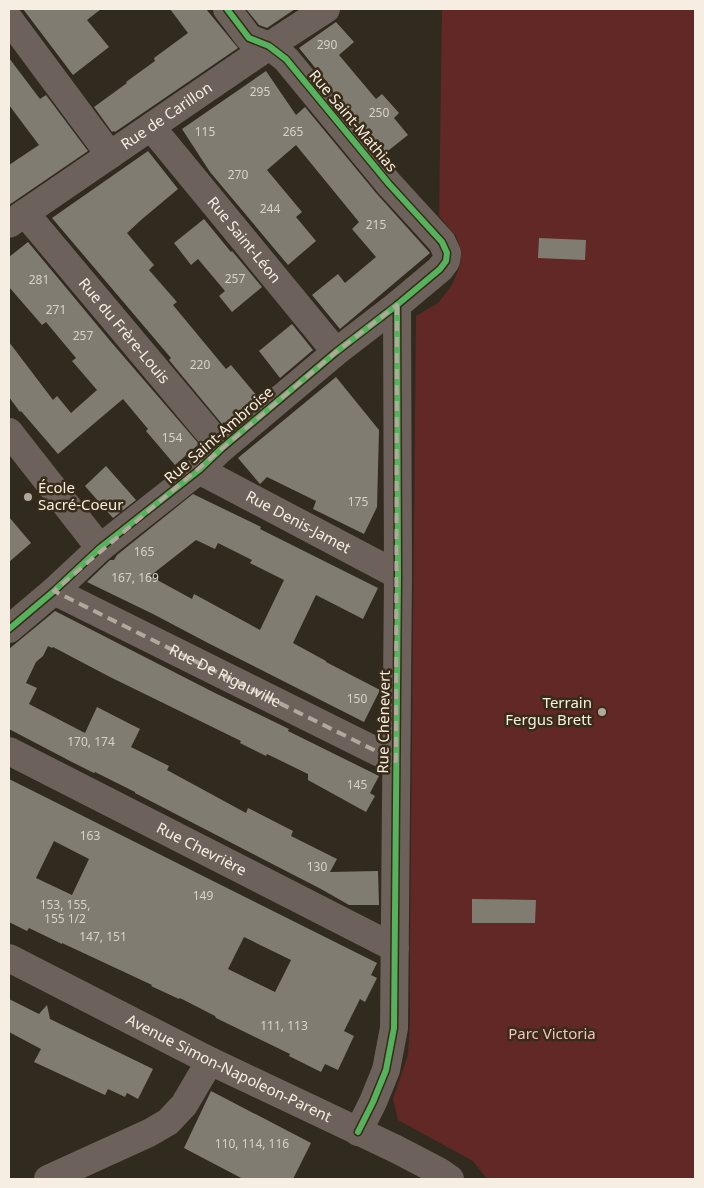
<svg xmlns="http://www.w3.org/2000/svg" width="704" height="1188" font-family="'Noto Sans',sans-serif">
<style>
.green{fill:#612825}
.building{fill:#807c72;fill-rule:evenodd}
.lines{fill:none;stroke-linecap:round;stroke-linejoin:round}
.minor{stroke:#6c625b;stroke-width:28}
.cycleway-casing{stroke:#382b18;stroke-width:9}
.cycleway{stroke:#56b35d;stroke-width:6}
.marked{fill:none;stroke:#b1a99e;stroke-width:4;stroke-dasharray:10 6;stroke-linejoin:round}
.poi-dot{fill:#b1a99e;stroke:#382b18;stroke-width:2}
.labels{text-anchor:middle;stroke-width:5;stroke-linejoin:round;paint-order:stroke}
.number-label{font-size:12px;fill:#d8d2c6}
.street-label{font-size:15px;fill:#f6eee2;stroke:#382b18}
.poi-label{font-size:15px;fill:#f6eee2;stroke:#382b18;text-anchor:start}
.park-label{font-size:15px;fill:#f1c3be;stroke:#382b18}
</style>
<rect width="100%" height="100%" fill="#312a1f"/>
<polygon class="green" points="442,9 695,9 695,1179 487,1179 473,1161 398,1120 393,1099 408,1055 410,1021 410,942 416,316 438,303 452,285 460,266 461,251 456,236 439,216"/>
<g class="building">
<polygon points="23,9 101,9 87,20 109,47 73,75"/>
<polygon points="170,9 206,9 238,48 115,132 114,131 112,132 94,107 127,83 126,82 155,61 154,58 188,33"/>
<polygon points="246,9 295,9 267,28 259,25"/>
<polygon points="336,22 354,42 339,55 376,99 382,94 399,113 394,118 408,135 384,154 329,87 330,86 299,48"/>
<polygon points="9,58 40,99 46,95 88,151 9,205 9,165 39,145 9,105"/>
<polygon points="266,71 296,115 305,107 377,194 430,253 340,329 312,295 338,274 345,283 376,257 352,229 359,222 296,145 267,170 302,212 296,217 316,241 288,265 210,172 182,129"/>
<polygon points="148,151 178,189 141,220 127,233 154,265 149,270 177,302 173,305 226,369 231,365 258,397 226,424 224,422 222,424 169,360 171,358 52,218"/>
<polygon points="204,219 231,252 232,251 262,287 232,312 219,296 225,291 198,259 191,265 174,243"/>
<polygon points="539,238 586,240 585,260 538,258"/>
<polygon points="28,242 112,343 199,444 175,465 146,431 148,429 123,399 58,454 21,411 20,412 9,397 9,342 53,400 57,396 71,413 97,390 72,361 76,358 46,322 42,325 9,287 9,257"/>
<polygon points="292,324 313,350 280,378 259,351"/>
<polygon points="336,377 379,430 377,507 364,534 313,509 316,501 267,477 260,484 238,458"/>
<polygon points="106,466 136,500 113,518 85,486"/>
<path d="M193,494L261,527L260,529L378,588L363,619L316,595L293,643L326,661V662L380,690L364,722L208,643L153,614L87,582L110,560H114L117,555ZM196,540L215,549L218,543L252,560L250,563L284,580L260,630L194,594L192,599L150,576Z"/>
<polygon points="9,517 31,543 9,562"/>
<polygon points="55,611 213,692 289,729 288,731 379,776 370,793 375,796 366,812 308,780 308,774 267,754 266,756 240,743 241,741 110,677 53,647 52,648 48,646 43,656 36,662 26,683 37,688 29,704 85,733 97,707 140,729 131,747 169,766 167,770 246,813 248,808 293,831 291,836 337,859 330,872 378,871 379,905 349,905 321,889 135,793 135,792 95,772 94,773 70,761 9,729 9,649"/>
<path d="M9,779L377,963L371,975L377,978L365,1002L360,999L344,1031L354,1036L338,1070L325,1064L321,1072L289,1056L290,1054L216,1018L215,1016L180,998L179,999L151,986L152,985L62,943V944L29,928L27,931L9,922ZM54,841L89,859L72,895L36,878ZM244,937L291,960L275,992L228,969Z"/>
<polygon points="472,899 536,900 535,923 472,923"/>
<polygon points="9,999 39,1014 47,1005 50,1019 153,1069 138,1099 127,1093 125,1097 108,1089 105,1095 34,1062 41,1049 9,1032"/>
<polygon points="211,1091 311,1143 293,1179 243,1179 184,1148"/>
</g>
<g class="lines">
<g class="minor">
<polyline points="9,19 110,155"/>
<path id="s1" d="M152,128L336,352"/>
<path id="s2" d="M25,213L222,448"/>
<path id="s3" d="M9,224L269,46L326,9"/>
<polyline points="9,432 100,548"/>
<path id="s4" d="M199,470L398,575"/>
<path id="s5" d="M54,591L396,761"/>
<polyline points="9,629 54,591 100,548 199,470 222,448 336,352 397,305 440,269 446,261 447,253 442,242 389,184 286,59 269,46 249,38 227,9"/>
<path id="s6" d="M9,751L395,948"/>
<path id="s7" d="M9,958L210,1061L396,1149L440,1172L450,1179"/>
<polyline points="358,1132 373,1102 386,1070 394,1028 398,575 397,305"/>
<polyline points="48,1179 149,1133 168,1122 184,1105 210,1061"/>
</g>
<defs>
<g id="cycleway">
<polyline points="9,629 54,591 100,548 199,470 222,448 336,352 397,305 440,269 446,261 447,253 442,242 389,184 286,59 269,46 249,38 227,9"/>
<polyline points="358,1132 373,1102 386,1070 394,1028 398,575 397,305"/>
</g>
</defs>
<use href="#cycleway" class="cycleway-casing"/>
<use href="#cycleway" class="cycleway"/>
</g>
<path class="marked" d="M397,305L396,761L54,591L336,352Z"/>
<g class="poi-dot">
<circle cx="28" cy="497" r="5"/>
<circle cx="602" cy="712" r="5"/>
</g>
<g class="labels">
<g class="number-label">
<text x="327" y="49">290</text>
<text x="260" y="96">295</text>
<text x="379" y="117">250</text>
<text x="205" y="136">115</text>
<text x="293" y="136">265</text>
<text x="238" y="179">270</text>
<text x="270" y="213">244</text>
<text x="376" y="229">215</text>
<text x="235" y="283">257</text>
<text x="39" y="284">281</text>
<text x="56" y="314">271</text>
<text x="83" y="340">257</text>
<text x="200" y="369">220</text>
<text x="172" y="442">154</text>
<text x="358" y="506">175</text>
<text x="144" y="556">165</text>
<text x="135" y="582">167, 169</text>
<text x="357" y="703">150</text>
<text x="91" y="746">170, 174</text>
<text x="357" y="789">145</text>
<text x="90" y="840">163</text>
<text x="317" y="871">130</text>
<text x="203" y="900">149</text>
<text x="65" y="909">153, 155,<tspan x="65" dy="14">155 1/2</tspan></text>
<text x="103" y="941">147, 151</text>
<text x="284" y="1030">111, 113</text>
<text x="252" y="1148">110, 114, 116</text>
</g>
<g class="street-label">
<text dy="5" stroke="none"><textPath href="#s3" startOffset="191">Rue de Carillon</textPath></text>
<text transform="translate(353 121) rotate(50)" y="5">Rue Saint-Mathias</text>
<text dy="5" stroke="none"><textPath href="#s1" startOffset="145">Rue Saint-Léon</textPath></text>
<text dy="5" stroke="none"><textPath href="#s2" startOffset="154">Rue du Frère-Louis</textPath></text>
<text transform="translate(219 435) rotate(-41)" y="5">Rue Saint-Ambroise</text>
<text dy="5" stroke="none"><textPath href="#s4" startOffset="112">Rue Denis-Jamet</textPath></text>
<text dy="5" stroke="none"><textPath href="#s5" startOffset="191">Rue De Rigauville</textPath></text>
<text transform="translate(384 722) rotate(-89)" y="5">Rue Chênevert</text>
<text dy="5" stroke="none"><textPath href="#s6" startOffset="216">Rue Chevrière</textPath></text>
<text dy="5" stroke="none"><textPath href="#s7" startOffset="246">Avenue Simon-Napoleon-Parent</textPath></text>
</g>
<g class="poi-label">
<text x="38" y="493">École<tspan x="38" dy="17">Sacré-Coeur</tspan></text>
<text x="592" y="708" text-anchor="end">Terrain<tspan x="592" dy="17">Fergus Brett</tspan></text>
</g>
<g class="park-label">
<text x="552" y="1039">Parc Victoria</text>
</g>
</g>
<rect width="704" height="1188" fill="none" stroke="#f6eee2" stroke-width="20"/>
</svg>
